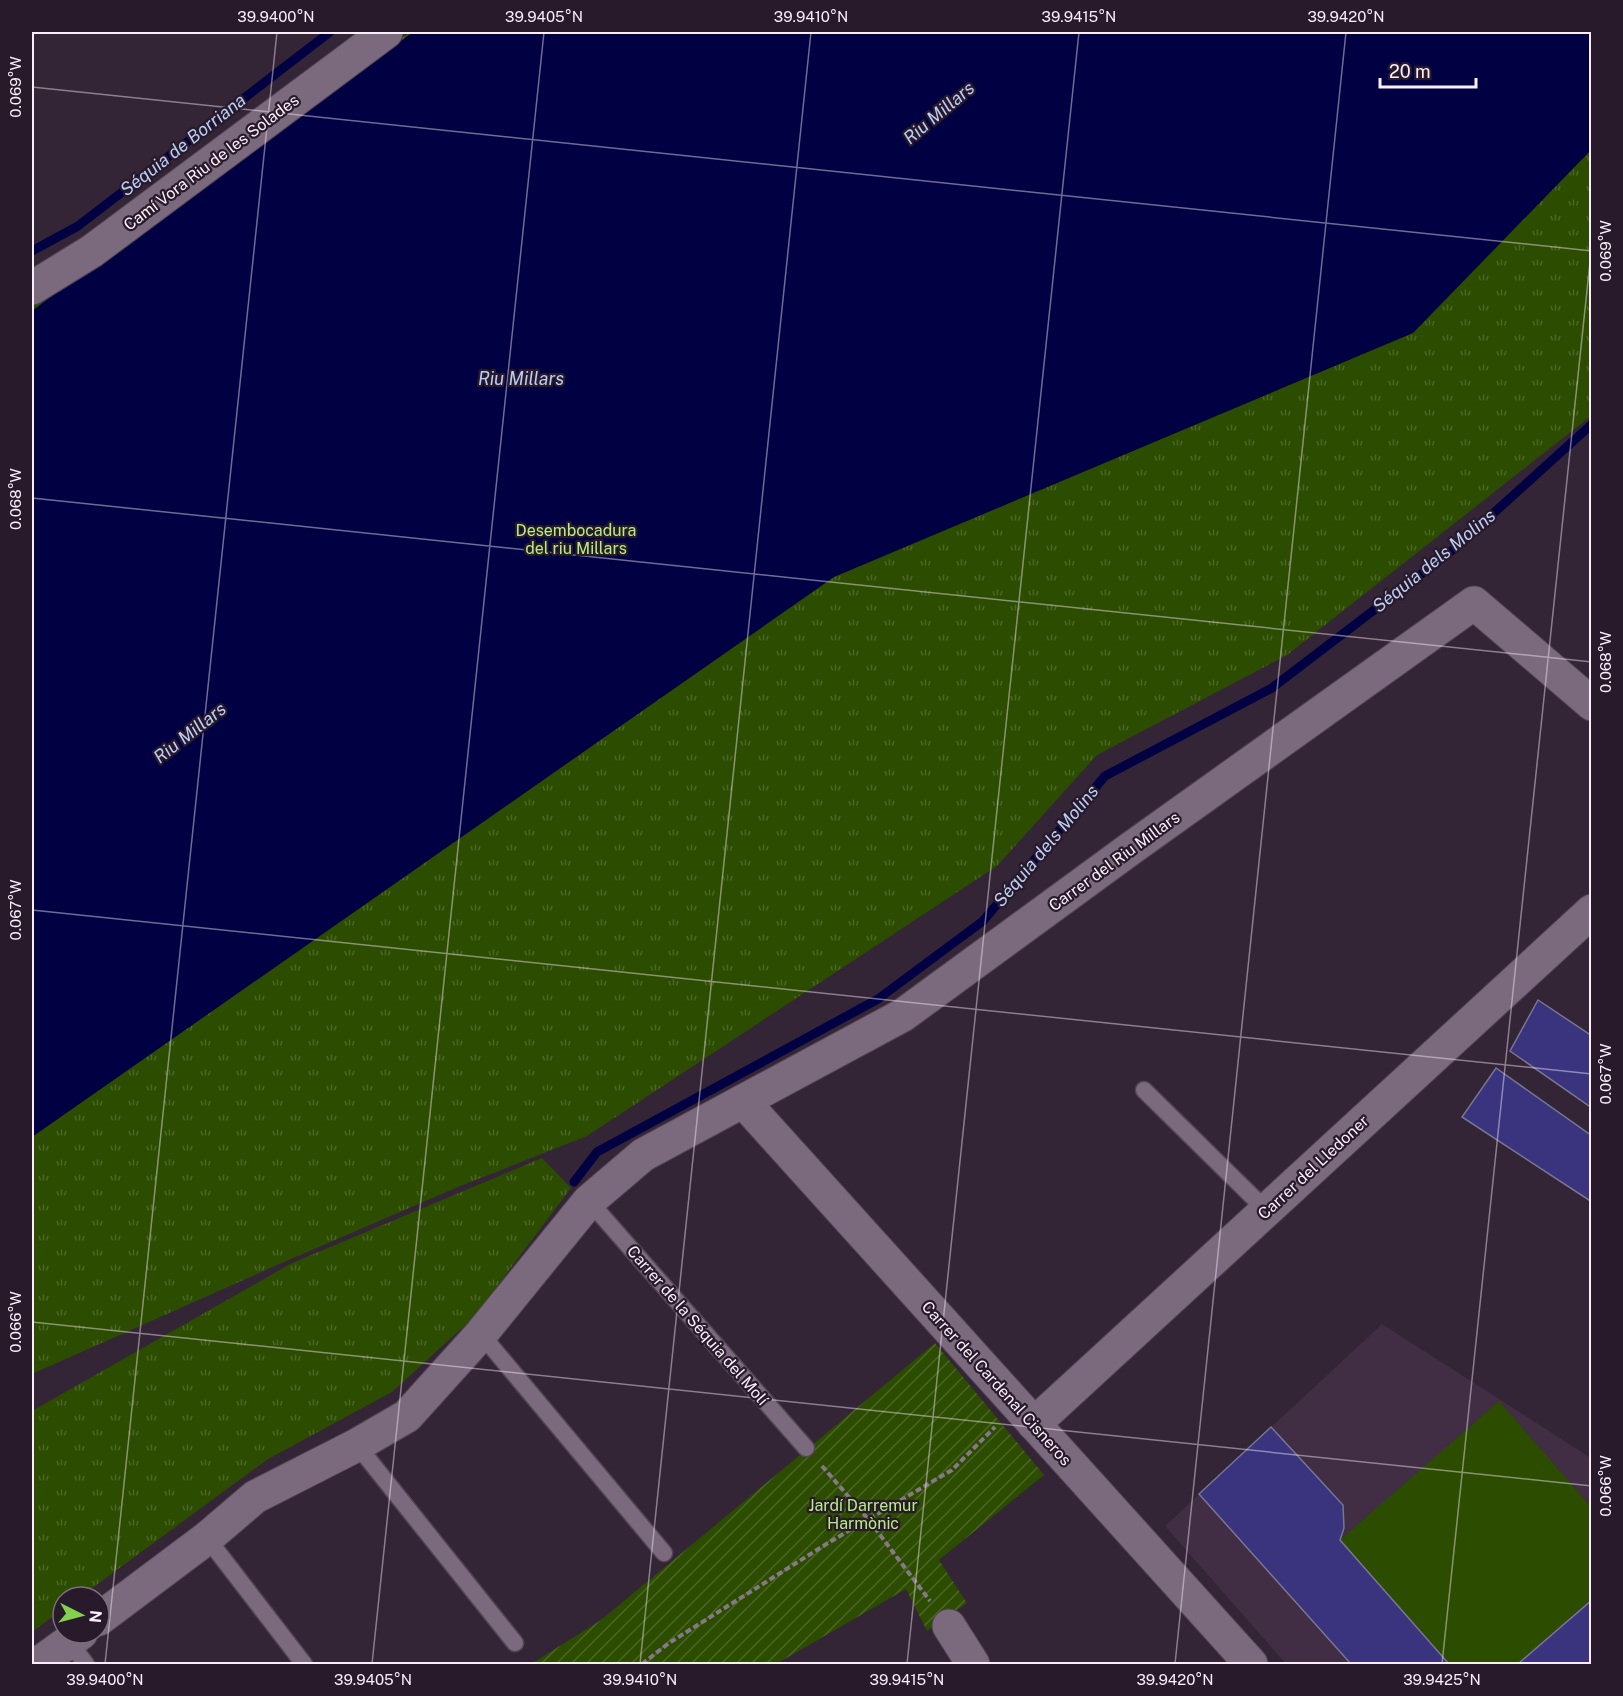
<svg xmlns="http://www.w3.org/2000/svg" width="1623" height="1696" font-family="'Public Sans',sans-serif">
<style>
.built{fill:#412d44}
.park{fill:url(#park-tufts)}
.garden{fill:url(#garden-furrows)}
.pitch{fill:#2c4c00}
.water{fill:#000042}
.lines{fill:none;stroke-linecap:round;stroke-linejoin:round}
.stream{stroke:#000042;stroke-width:9}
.building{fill:#3a347f;stroke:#767791;stroke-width:1.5}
.service-casing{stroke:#504352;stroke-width:19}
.minor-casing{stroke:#504352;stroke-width:35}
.path{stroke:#857887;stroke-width:4;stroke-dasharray:6 3;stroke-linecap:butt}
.service{stroke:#7b697d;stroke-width:16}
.minor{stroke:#7b697d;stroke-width:33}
.ticks{fill:none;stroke:#f9eefa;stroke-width:1.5;stroke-opacity:0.45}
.labels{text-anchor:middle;stroke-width:4.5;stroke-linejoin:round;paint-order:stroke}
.street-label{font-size:16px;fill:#f9eefa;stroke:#291a2b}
.park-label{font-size:16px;fill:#b6ef81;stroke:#291a2b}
.water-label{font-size:18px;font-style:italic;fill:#b9cff7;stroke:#291a2b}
.neatline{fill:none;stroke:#f9eefa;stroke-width:2}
.ticks-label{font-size:15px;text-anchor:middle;fill:#f9eefa}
</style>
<defs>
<pattern id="park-tufts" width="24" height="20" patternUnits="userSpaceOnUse" patternTransform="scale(1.5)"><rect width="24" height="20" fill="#2c4c00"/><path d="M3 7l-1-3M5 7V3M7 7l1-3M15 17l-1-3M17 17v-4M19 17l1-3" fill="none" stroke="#4b6626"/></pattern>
<pattern id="garden-furrows" width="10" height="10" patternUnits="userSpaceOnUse" patternTransform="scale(1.5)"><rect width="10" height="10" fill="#2c4c00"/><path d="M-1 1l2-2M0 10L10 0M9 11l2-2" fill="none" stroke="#4b6626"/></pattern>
</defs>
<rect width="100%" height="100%" fill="#332436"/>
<polygon class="built" points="1382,1324 1591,1458 1591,1664 1286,1664 1165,1526"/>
<g class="park">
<polygon points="409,32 1591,32 1591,416 1287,655 1097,755 997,866 587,1136 458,1187 284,1262 32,1374 32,304 308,111"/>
<polygon points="542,1158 571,1188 474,1317 392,1392 268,1459 80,1597 63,1597 63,1609 32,1632 32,1411 292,1263"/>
</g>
<polygon class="garden" points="935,1343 1044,1475 939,1560 967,1603 927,1631 906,1589 776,1664 531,1664 601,1620"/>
<polygon class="pitch" points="1499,1401 1591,1507 1591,1599 1517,1664 1449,1664 1340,1540"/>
<polygon class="water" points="413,32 1591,32 1591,150 1413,333 834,577 32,1137 32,311 89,268 177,209"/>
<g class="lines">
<g class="stream">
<polyline points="32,251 78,226 330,32"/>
<polyline points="574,1182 597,1152 878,999 983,921 1105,776 1272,688 1454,549 1592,424"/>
</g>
</g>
<g class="building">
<polygon points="1538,1000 1592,1036 1592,1108 1510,1051"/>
<polygon points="1496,1068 1592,1136 1592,1202 1462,1117"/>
<polygon points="1271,1427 1343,1505 1344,1528 1340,1540 1449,1664 1351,1664 1199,1494"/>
<polygon points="1592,1600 1592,1664 1518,1664"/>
</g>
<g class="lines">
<defs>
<g id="service">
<polyline points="1144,1090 1266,1210"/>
<polyline points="589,1201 806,1448"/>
<polyline points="481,1334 664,1553"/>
<polyline points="357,1445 515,1643"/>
<polyline points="207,1538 304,1664"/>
<polyline points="69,1642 86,1664"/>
</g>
<g id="minor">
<polyline points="32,288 92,251 386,32"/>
<polyline points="743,1101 1251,1664"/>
<polyline points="1034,1424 1592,911"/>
<polyline points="99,1619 207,1538 255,1497 357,1445 407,1416 481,1334 589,1201 643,1155 903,1015 1130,849 1474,603 1592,704"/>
<polyline points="949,1626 973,1664"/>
<polyline points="38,1664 81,1633"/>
</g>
</defs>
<use href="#service" class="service-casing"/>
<use href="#minor" class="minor-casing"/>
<g class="path">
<polyline points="822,1466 868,1519 930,1601"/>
<polyline points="642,1664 669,1643 828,1543 952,1470 995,1427"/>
</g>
<use href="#service" class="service"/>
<use href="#minor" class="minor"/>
</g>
<path class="ticks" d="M32,87L1592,251M32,498L1592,662M32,910L1592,1074M32,1322L1592,1486M105,1664L277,32M372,1664L544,32M640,1664L811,32M907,1664L1079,32M1175,1664L1346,32M1442,1664L1592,243"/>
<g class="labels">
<g class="street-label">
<text transform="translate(211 162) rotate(-37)" y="6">Camí Vora Riu de les Solades</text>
<text transform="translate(1114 861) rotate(-36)" y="6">Carrer del Riu Millars</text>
<text transform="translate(1313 1167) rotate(-43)" y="6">Carrer del Lledoner</text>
<text transform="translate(698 1325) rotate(49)" y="6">Carrer de la Séquia del Molí</text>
<text transform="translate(997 1383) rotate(48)" y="6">Carrer del Cardenal Cisneros</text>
</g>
<g class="park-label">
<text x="576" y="536">Desembocadura<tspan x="576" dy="18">del riu Millars</tspan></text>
<text x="863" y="1511">Jardí Darremur<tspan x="863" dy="18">Harmònic</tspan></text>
</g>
<g class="water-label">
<text transform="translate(939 113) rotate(-40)" y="6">Riu Millars</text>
<text transform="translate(183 145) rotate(-38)" y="6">Séquia de Borriana</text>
<text x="521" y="385">Riu Millars</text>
<text transform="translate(1434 561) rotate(-39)" y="6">Séquia dels Molins</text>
<text transform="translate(190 733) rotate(-38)" y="6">Riu Millars</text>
<text transform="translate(1046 846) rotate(-50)" y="6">Séquia dels Molins</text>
</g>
</g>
<rect width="1623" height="1696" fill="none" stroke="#291a2b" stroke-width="66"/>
<g transform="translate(81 1615) rotate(96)"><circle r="28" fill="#291a2b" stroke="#7c6f7e" stroke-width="1.5"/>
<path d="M0-4.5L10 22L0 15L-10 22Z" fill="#83d04e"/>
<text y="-9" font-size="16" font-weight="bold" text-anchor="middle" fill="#f9eefa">N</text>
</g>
<path d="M1380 78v9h96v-9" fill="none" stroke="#f9eefa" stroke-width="3"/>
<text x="1389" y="78" font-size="18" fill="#f9eefa" stroke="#291a2b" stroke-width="4.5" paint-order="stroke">20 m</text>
<rect x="33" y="33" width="1557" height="1630" class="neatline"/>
<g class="ticks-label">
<text x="276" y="22">39.9400°N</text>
<text x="544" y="22">39.9405°N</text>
<text x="811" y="22">39.9410°N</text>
<text x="1079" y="22">39.9415°N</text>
<text x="1346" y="22">39.9420°N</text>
<text transform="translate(16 87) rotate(-90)" y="5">0.069°W</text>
<text transform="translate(1606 251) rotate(-90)" y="5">0.069°W</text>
<text transform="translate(16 499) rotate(-90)" y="5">0.068°W</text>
<text transform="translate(1606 662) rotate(-90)" y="5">0.068°W</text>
<text transform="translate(16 910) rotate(-90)" y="5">0.067°W</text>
<text transform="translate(1606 1074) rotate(-90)" y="5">0.067°W</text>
<text transform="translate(16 1322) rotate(-90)" y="5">0.066°W</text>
<text transform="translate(1606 1486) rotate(-90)" y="5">0.066°W</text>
<text x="105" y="1685">39.9400°N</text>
<text x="373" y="1685">39.9405°N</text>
<text x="640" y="1685">39.9410°N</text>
<text x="907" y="1685">39.9415°N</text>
<text x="1175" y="1685">39.9420°N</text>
<text x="1442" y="1685">39.9425°N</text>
</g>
</svg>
